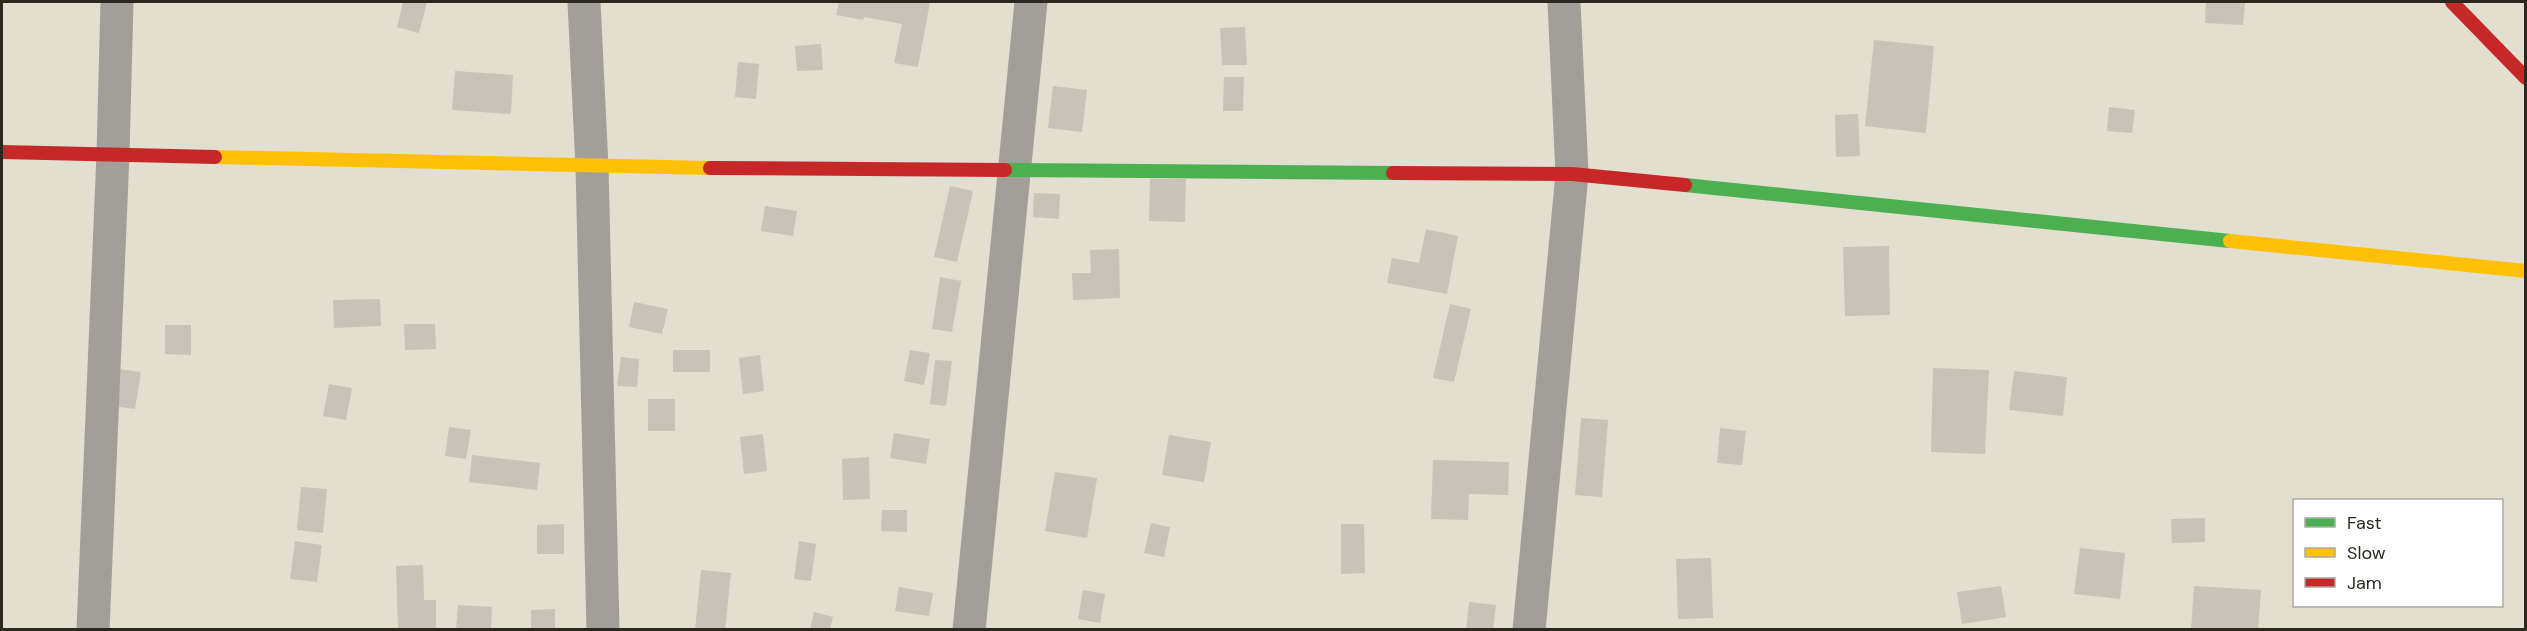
<svg xmlns="http://www.w3.org/2000/svg" width="2527" height="631" font-family="'DM Sans',sans-serif">
<style>
.building{fill:#c8c2b8}
.lines{fill:none;stroke-linecap:round;stroke-linejoin:round}
.street{stroke:#a29e9a;stroke-width:33}
.fast{stroke:#4caf50;stroke-width:14}
.slow{stroke:#ffc107;stroke-width:14}
.jam{stroke:#c62828;stroke-width:14}
</style>
<rect width="100%" height="100%" fill="#e2ded0"/>
<g class="building">
<polygon points="403,2 427,2 419,33 397,27"/>
<polygon points="839,2 930,2 918,67 894,63 902,24 864,17 863,20 836,15"/>
<polygon points="2206,2 2245,2 2243,25 2205,23"/>
<polygon points="1245,27 1247,65 1222,65 1220,28"/>
<polygon points="1874,40 1934,46 1926,133 1865,126"/>
<polygon points="821,44 823,70 797,71 795,46"/>
<polygon points="738,62 759,64 756,99 735,97"/>
<polygon points="455,71 513,75 511,114 452,110"/>
<polygon points="1224,77 1244,77 1243,111 1223,111"/>
<polygon points="1053,86 1087,90 1082,132 1048,128"/>
<polygon points="2109,107 2135,110 2132,133 2107,131"/>
<polygon points="1858,114 1860,156 1836,157 1835,115"/>
<polygon points="1150,179 1186,179 1185,222 1149,221"/>
<polygon points="950,186 973,191 957,262 934,257"/>
<polygon points="1034,193 1060,194 1059,219 1033,217"/>
<polygon points="765,206 797,211 793,236 761,231"/>
<polygon points="1426,229 1458,236 1447,294 1387,283 1392,258 1419,263"/>
<polygon points="1889,246 1890,315 1845,316 1843,247"/>
<polygon points="1119,249 1120,298 1073,300 1072,273 1091,273 1090,250"/>
<polygon points="940,277 961,281 952,332 932,329"/>
<polygon points="380,299 381,326 334,328 333,300"/>
<polygon points="634,302 668,309 662,334 629,327"/>
<polygon points="1450,304 1471,309 1454,382 1433,378"/>
<polygon points="404,324 435,324 436,349 405,350"/>
<polygon points="165,325 191,325 191,355 165,354"/>
<rect x="673" y="350" width="37" height="22"/>
<polygon points="910,350 930,353 924,385 904,381"/>
<polygon points="760,355 764,391 743,394 739,358"/>
<polygon points="621,357 639,359 637,387 617,386"/>
<polygon points="935,360 952,361 946,406 930,404"/>
<polygon points="1933,368 1989,370 1985,454 1931,452"/>
<polygon points="118,369 141,372 135,409 113,406"/>
<polygon points="2014,371 2067,377 2063,416 2009,410"/>
<polygon points="329,384 352,388 346,420 323,416"/>
<rect x="648" y="399" width="27" height="32"/>
<polygon points="1581,418 1608,420 1602,497 1575,495"/>
<polygon points="449,427 471,430 466,459 445,456"/>
<polygon points="1720,428 1746,431 1742,465 1717,463"/>
<polygon points="894,433 930,439 926,464 890,458"/>
<polygon points="763,434 767,471 744,474 740,437"/>
<polygon points="1169,435 1211,442 1204,482 1162,475"/>
<polygon points="472,455 540,463 537,490 469,482"/>
<polygon points="869,457 870,499 843,500 842,459"/>
<polygon points="1433,460 1509,462 1508,495 1469,494 1468,520 1431,519"/>
<polygon points="1055,472 1097,478 1087,538 1045,531"/>
<polygon points="301,487 327,489 323,533 297,530"/>
<polygon points="882,510 907,510 907,532 881,531"/>
<polygon points="2205,518 2205,542 2172,543 2171,519"/>
<polygon points="1151,523 1170,527 1164,557 1144,553"/>
<polygon points="564,524 564,554 537,554 537,525"/>
<polygon points="1341,524 1364,524 1365,573 1341,574"/>
<polygon points="295,541 322,545 317,582 290,579"/>
<polygon points="799,541 816,544 811,581 794,579"/>
<polygon points="2080,548 2125,553 2120,599 2074,594"/>
<polygon points="1711,558 1713,618 1678,619 1676,559"/>
<polygon points="423,565 424,600 436,600 436,630 398,630 396,566"/>
<polygon points="701,570 731,573 725,630 695,630"/>
<polygon points="2001,586 2006,617 1962,624 1957,592"/>
<polygon points="2194,586 2261,590 2258,630 2191,630"/>
<polygon points="899,587 933,593 929,616 895,611"/>
<polygon points="1083,590 1105,594 1100,623 1078,619"/>
<polygon points="1469,602 1496,605 1493,630 1466,630"/>
<polygon points="458,605 492,607 491,630 456,630"/>
<polygon points="555,609 555,630 531,630 531,610"/>
<polygon points="814,612 833,617 830,630 810,630"/>
</g>
<g class="lines">
<g class="street">
<polyline points="584,2 592,167 603,630"/>
<polyline points="93,630 113,154 117,2"/>
<polyline points="969,630 1031,2"/>
<polyline points="1529,630 1572,174 1564,2"/>
</g>
<g class="fast">
<polyline points="1005,170 1393,173"/>
<polyline points="1685,185 2230,241"/>
</g>
<g class="slow">
<polyline points="215,157 710,168"/>
<polyline points="2230,241 2526,271"/>
</g>
<g class="jam">
<polyline points="2452,2 2526,78"/>
<polyline points="2,152 215,157"/>
<polyline points="710,168 1005,170"/>
<polyline points="1393,173 1572,174 1685,185"/>
</g>
</g>
<rect width="2527" height="631" fill="none" stroke="#2b291f" stroke-width="6"/>
<rect x="2293" y="499" width="210" height="108" fill="#ffffff" stroke="#aaa9a5" stroke-width="1.5"/>
<rect x="2305" y="518" width="30" height="9" fill="#4caf50" stroke="#aaa9a5" stroke-width="1.5"/>
<text x="2347" y="529" font-size="18" fill="#2b291f">Fast</text>
<rect x="2305" y="548" width="30" height="9" fill="#ffc107" stroke="#aaa9a5" stroke-width="1.5"/>
<text x="2347" y="559" font-size="18" fill="#2b291f">Slow</text>
<rect x="2305" y="578" width="30" height="9" fill="#c62828" stroke="#aaa9a5" stroke-width="1.5"/>
<text x="2347" y="589" font-size="18" fill="#2b291f">Jam</text>
</svg>
